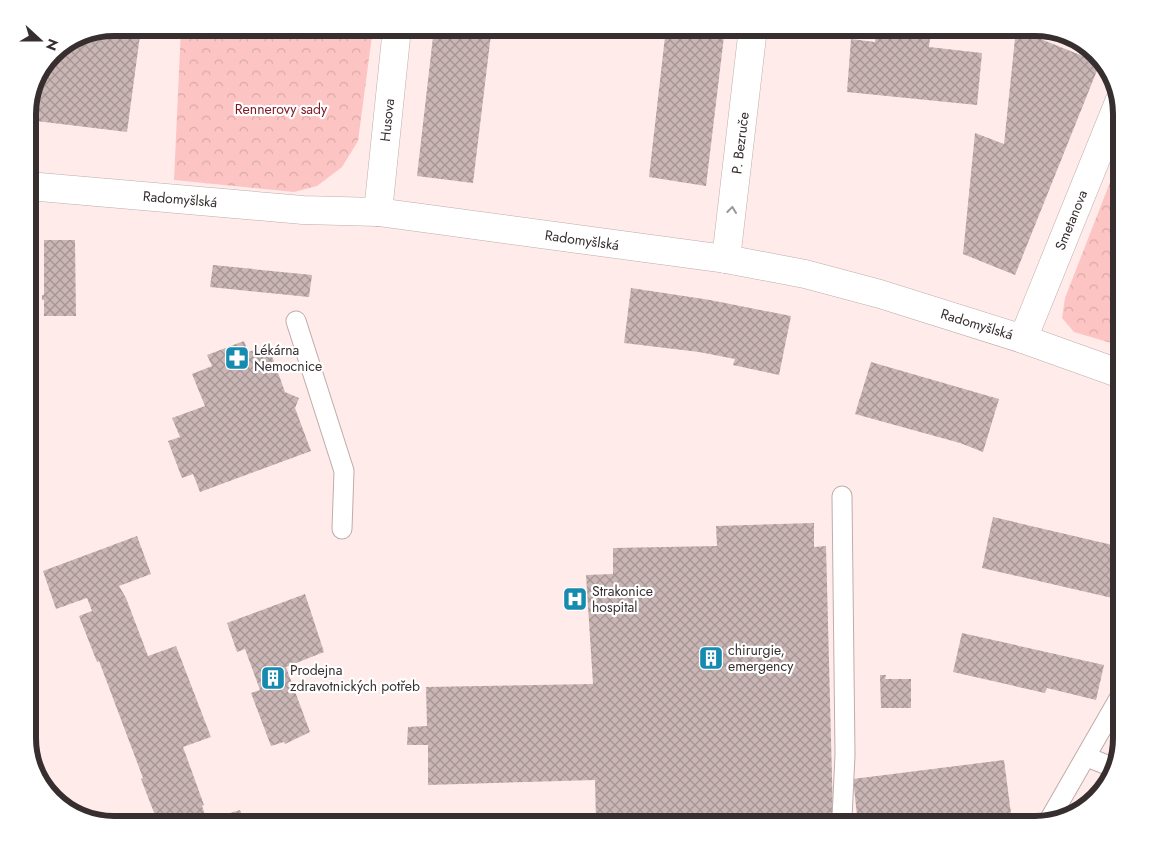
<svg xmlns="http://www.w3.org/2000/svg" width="1149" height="852" font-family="Jost,sans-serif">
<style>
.park{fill:url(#park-crowns)}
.building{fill:url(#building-cross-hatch)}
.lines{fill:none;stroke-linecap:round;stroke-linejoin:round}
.service-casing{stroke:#bfacab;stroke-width:21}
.minor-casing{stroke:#bfacab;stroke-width:29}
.tertiary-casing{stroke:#bfacab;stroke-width:29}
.service{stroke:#fff;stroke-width:19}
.minor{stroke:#fff;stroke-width:28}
.tertiary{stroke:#fff;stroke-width:28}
.oneway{stroke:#9b9797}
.labels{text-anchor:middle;stroke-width:4.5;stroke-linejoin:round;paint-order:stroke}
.park-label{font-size:14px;fill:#831b25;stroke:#fff}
.street-label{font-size:14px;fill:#372f2f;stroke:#fff}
.poi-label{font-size:14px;fill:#372f2f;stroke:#fff;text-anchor:start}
.rim{fill:none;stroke:#372f2f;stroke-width:6}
</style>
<defs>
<pattern id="park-crowns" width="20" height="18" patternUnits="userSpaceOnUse" patternTransform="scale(1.25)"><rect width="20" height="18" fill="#fcc5c3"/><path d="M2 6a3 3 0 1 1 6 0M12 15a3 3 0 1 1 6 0" fill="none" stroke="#d9aaa8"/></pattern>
<pattern id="building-cross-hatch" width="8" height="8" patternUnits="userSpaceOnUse" patternTransform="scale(1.25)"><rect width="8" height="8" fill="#c9b6b5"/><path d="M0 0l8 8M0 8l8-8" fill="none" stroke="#a49494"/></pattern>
</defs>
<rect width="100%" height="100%" fill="#ffebea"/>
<g class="park">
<polygon points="181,28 373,28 358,141 342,167 317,186 294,192 174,180"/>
<polygon points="1121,154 1121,346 1074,332 1062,318 1065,298"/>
</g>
<g class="building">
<polygon points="114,28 141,28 127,132 28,120 28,108 36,76 57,49"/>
<polygon points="434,28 498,28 497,35 491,34 473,183 417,176"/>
<polygon points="666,28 725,28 706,186 649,177"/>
<polygon points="877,28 931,28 929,47 982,53 977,105 847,92 851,39 875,42"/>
<polygon points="1016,29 1100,63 1015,275 963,254 975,133 1004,144"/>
<polygon points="44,240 75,240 76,316 44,316 44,300 42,300 42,295 44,295"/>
<polygon points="213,265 312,275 309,297 210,287"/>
<polygon points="631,288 710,300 791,316 779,375 733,365 735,359 699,352 624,343"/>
<polygon points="244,341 248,352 268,345 285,392 299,398 295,408 311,451 200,492 193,474 182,478 168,441 180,437 172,418 205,406 192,374 212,366 207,355"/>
<polygon points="871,362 999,399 983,452 960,443 855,414"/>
<polygon points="993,517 1121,547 1121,600 982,568"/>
<polygon points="814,523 814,547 826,546 833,816 803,816 803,822 789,823 788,817 667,820 668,824 596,824 595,780 428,785 428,745 407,745 408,727 427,726 426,687 593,684 586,575 613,574 613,548 717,546 716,526"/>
<polygon points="137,536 151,574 119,586 126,598 148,656 176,646 211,737 183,747 204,805 202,806 207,820 240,810 246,824 172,824 170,819 158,823 141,779 143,778 99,661 97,662 79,616 92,611 87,598 56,609 43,571"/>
<polygon points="305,594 324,652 286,667 310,732 285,744 284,742 271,746 251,693 260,690 245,649 237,652 227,623"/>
<polygon points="962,633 1104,665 1096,700 1047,688 1045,693 953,672"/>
<polygon points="880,675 886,675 885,679 911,679 911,708 881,708"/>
<polygon points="1004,760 1012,821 980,824 858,824 853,779"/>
</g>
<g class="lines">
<defs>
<g id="service">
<polyline points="296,321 344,471 342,529"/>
<polyline points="1087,757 1112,767"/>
<polyline points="1048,822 1121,695"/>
<polyline points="839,824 842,818 845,755 842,496"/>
</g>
<g id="minor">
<polyline points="726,259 753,28"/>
<polyline points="1023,339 1119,102"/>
</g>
<g id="tertiary">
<polyline points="28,186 303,210 378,212 726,259 805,274 880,294 1023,339 1121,374"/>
<polyline points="378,212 397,28"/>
</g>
</defs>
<use href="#service" class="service-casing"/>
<use href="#minor" class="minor-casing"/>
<use href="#tertiary" class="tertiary-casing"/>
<use href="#service" class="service"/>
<use href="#minor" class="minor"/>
<use href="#tertiary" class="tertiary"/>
</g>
<defs><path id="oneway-chevron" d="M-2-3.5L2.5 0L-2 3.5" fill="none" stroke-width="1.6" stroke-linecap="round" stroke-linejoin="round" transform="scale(1.25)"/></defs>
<use class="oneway" href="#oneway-chevron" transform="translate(732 210) rotate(-83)"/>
<defs>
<symbol id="pharmacy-square" viewBox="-11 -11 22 22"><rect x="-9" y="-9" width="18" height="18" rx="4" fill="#168baf" stroke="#fff"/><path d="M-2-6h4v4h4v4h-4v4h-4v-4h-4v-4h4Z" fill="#fff"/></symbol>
<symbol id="hospital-square" viewBox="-11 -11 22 22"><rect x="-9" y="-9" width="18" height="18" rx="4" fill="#168baf" stroke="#fff"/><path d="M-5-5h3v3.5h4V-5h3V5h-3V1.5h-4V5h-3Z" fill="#fff"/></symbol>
<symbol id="building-square" viewBox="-11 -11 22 22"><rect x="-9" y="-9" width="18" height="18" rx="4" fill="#168baf" stroke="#fff"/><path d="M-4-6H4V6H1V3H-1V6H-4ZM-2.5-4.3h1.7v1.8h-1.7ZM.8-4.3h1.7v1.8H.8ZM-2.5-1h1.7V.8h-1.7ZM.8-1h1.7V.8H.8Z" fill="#fff"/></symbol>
</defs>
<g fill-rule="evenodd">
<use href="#pharmacy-square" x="223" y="344" width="28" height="28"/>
<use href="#hospital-square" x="561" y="585" width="28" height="28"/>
<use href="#building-square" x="697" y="644" width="28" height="28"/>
<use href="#building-square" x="259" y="664" width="28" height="28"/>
</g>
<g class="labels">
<g class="park-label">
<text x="281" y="114">Rennerovy sady</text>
</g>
<g class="street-label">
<text transform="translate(387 120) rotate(-84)" y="5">Husova</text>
<text transform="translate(740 143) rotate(-83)" y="5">P. Bezruče</text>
<text transform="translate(180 199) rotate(5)" y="5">Radomyšlská</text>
<text transform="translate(1071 220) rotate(-68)" y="5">Smetanova</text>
<text transform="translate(582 240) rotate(8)" y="5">Radomyšlská</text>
<text transform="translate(977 324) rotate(17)" y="5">Radomyšlská</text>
</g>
<g class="poi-label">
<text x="254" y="355">Lékárna<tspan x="254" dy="16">Nemocnice</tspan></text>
<text x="592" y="596">Strakonice<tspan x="592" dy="16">hospital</tspan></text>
<text x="728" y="655">chirurgie,<tspan x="728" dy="16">emergency</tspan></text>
<text x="290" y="675">Prodejna<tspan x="290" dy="16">zdravotnických potřeb</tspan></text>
</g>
</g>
<path d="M0 0H1149V852H0ZM114 36H1035A78 78 0 0 1 1113 114V738A78 78 0 0 1 1035 816H114A78 78 0 0 1 36 738V114A78 78 0 0 1 114 36Z" fill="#fff" fill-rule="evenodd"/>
<path class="rim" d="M114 36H1035A78 78 0 0 1 1113 114V738A78 78 0 0 1 1035 816H114A78 78 0 0 1 36 738V114A78 78 0 0 1 114 36Z"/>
<g transform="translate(40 40) rotate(111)" stroke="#ffffff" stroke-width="4" paint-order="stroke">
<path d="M0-4L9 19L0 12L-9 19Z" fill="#372f2f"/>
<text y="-8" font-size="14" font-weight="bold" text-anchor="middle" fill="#372f2f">N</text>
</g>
</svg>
